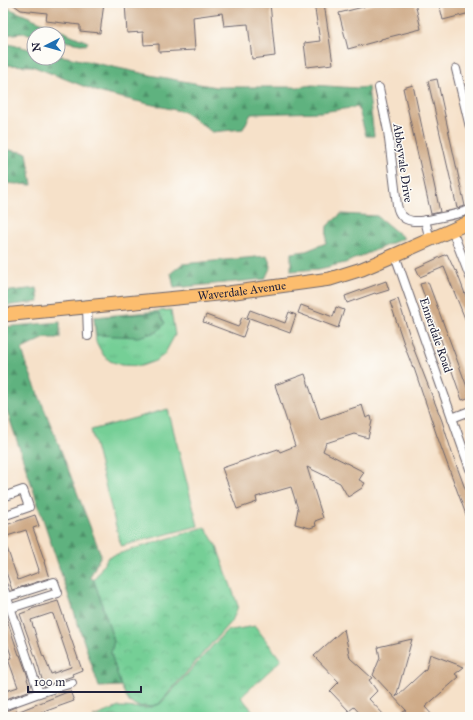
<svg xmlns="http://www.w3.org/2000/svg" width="473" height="720" font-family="'IM FELL Great Primer',serif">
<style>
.grass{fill:url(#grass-tufts);stroke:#4b7868}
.forest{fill:url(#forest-firs);stroke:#406a5d}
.park{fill:url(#park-crowns);stroke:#4b7868}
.pitch{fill:#74cf96;stroke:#4b7868}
.building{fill:#cfab88;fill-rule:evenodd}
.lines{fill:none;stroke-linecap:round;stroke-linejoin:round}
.minor-casing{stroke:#6c656d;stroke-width:10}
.primary-casing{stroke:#6c656d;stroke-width:15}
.minor{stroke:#fff;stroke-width:8}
.primary{stroke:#fcbd6e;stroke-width:13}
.labels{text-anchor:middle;stroke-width:3;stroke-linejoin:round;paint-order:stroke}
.street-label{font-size:12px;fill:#22223b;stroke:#fdfcf7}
</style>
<defs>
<pattern id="grass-tufts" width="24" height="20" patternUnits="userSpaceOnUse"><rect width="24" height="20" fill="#74cf96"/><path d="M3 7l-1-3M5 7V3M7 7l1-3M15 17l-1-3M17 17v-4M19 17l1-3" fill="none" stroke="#64b182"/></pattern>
<pattern id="forest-firs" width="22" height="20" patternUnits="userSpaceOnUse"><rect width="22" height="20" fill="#5fb27f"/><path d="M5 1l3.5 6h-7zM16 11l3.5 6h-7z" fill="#4e9069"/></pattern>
<pattern id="park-crowns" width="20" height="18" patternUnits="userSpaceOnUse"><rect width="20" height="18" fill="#74cf96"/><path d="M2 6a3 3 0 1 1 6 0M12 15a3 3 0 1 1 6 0" fill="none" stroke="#64b182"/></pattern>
</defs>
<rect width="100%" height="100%" fill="#fdfcf7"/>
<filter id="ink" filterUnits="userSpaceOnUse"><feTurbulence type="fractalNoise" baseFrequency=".025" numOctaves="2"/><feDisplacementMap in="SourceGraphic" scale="8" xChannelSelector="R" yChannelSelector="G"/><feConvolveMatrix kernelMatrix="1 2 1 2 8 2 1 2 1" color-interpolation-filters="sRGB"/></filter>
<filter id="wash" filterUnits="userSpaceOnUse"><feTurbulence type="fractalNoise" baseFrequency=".012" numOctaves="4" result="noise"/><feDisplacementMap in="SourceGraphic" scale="16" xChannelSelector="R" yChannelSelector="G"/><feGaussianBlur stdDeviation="0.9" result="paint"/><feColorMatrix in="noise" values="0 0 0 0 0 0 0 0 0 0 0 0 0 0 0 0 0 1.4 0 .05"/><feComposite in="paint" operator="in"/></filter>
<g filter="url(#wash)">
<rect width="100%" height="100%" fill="#f6e1c9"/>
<g class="grass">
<polygon points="171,310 175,335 164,355 155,361 141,366 121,365 110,361 104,356 96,342 94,317"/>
<polygon points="255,626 281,660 241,697 258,717 93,717 119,707 147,708 160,704 226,631"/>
</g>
<g class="forest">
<polygon points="3,6 88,42 86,45 58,40 58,34 34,34 34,35 23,33 3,35"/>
<polygon points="8,44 34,50 34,58 58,58 58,55 155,76 216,87 298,87 312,85 357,88 368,87 374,136 366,136 358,107 321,112 251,114 243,129 212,132 184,112 101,93 32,66 3,65 3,47"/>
<polygon points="3,149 27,153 32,185 3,183"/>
<polygon points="341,214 377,216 404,238 345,263 319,269 291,271 291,253 306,251 326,243 327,226"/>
<polygon points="267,256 271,266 265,279 174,288 171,273 182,264"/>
<polygon points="37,288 39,302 3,306 3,292"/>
<polygon points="159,313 165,323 157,332 138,337 96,335 94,317"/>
<polygon points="60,322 60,338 45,338 22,349 27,366 62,453 101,555 90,577 94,580 114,641 111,653 121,686 99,687 3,399 3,327"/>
</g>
<polygon class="park" points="205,527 217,547 238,606 233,619 159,704 147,707 137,706 129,702 121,686 111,653 114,641 94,580 108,557"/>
<polygon class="pitch" points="168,409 198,526 121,546 91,430"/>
<g id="blocks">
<g class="building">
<polygon points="11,3 39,3 47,4 47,3 104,3 100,33 80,31 80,25 46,21 47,13 21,10"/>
<polygon points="125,3 270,3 275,56 252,59 248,24 224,26 222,13 193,17 195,50 159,52 159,44 144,45 143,32 127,33"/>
<polygon points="314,3 324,3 333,64 307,67 304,43 320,41"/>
<polygon points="379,3 415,3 421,29 381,39 381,40 348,49 339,13"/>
<polygon points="439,3 470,3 470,13 443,20"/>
<polygon points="437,79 465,206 457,208 428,81"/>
<polygon points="413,85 440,212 431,214 403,88"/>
<polygon points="447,254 455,271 456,270 470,307 470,331 444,267 420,277 416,268"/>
<polygon points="386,281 389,290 376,294 375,293 347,303 345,296"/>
<polygon points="428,282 470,395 470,397 462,400 438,331 437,331 420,284"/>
<polygon points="398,299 415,352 442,421 453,456 470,502 470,522 469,523 437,436 414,368 413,368 406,350 390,302"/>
<polygon points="301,305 333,317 336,307 344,310 338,328 298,313"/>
<polygon points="250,310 285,323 289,312 296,315 290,333 247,317"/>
<polygon points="206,315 238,327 242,317 249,320 243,337 203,322"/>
<polygon points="305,374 320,419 362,405 366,418 371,416 372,421 368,438 354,434 326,443 323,451 364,472 359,480 365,483 362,488 348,497 340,483 307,467 323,518 315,521 316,526 310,528 295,524 298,509 291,487 256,497 257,502 237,509 222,468 278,449 280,452 295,446 275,385"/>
<polygon points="35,515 39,526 33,528 45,562 44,562 49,578 12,590 3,563 3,539 4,539 18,580 39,572 38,570 39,570 26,530 4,537 3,533 3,526"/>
<path d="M58,601L82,670L72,674L73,676L44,686L36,659L20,614L31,610V609ZM52,613V614H53L71,667L51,674L44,656L43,657L31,620Z"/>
<polygon points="4,611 19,655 20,655 27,674 28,678 27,679 31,690 3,700 3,692 18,687 8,659 12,658 3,631 3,612"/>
<polygon points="344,629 350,658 372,678 369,680 377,691 369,699 386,717 363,717 354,707 349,711 330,691 339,682 314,656"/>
<polygon points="412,639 396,697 426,669 430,654 464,667 455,674 459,677 425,707 434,717 397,717 406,710 373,675 380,658 378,647"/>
<polygon points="70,691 74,701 35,715 35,714 27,717 4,717 4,716 8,715 6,711 15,707 17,712"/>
</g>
</g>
</g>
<g filter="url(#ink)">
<use href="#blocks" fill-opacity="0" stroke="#6c656d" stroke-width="1"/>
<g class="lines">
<defs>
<g id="minor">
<polyline points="456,69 470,127"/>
<path d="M379,88L388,131L397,205C401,229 426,220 442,217C452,215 461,213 470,210"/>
<polyline points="425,220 430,240"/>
<polyline points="455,238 470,277"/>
<polyline points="395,255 470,469"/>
<polyline points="87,307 88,336"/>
<polyline points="452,418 470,411"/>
<polyline points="3,497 23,490 29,507 3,516"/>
<polyline points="3,586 39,693"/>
<polyline points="7,597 54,582 58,593 11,608"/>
<polyline points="3,706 39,693 72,683"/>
</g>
<g id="primary">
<path id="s1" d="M3,315L228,293L330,279L362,269L395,255L470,222"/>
</g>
</defs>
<use href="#minor" class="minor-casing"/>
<use href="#primary" class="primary-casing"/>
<use href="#minor" class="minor"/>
<use href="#primary" class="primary"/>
</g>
</g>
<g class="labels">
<g class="street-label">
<text transform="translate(403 163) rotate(82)" y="4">Abbeyvale Drive</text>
<text dy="4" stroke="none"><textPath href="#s1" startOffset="240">Waverdale Avenue</textPath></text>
<text transform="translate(436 335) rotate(71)" y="4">Ennerdale Road</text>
</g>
</g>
<rect width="473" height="720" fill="none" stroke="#fdfcf7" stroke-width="16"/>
<g transform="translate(46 46) rotate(264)"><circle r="19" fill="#fdfcf7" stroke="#a5a5ac"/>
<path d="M0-3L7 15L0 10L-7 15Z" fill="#1f6fb2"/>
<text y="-6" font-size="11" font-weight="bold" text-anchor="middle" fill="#22223b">N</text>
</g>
<path d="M28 686v6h113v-6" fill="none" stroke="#22223b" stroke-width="2"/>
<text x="34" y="686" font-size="12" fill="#22223b" stroke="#fdfcf7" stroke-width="3" paint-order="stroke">100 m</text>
</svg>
